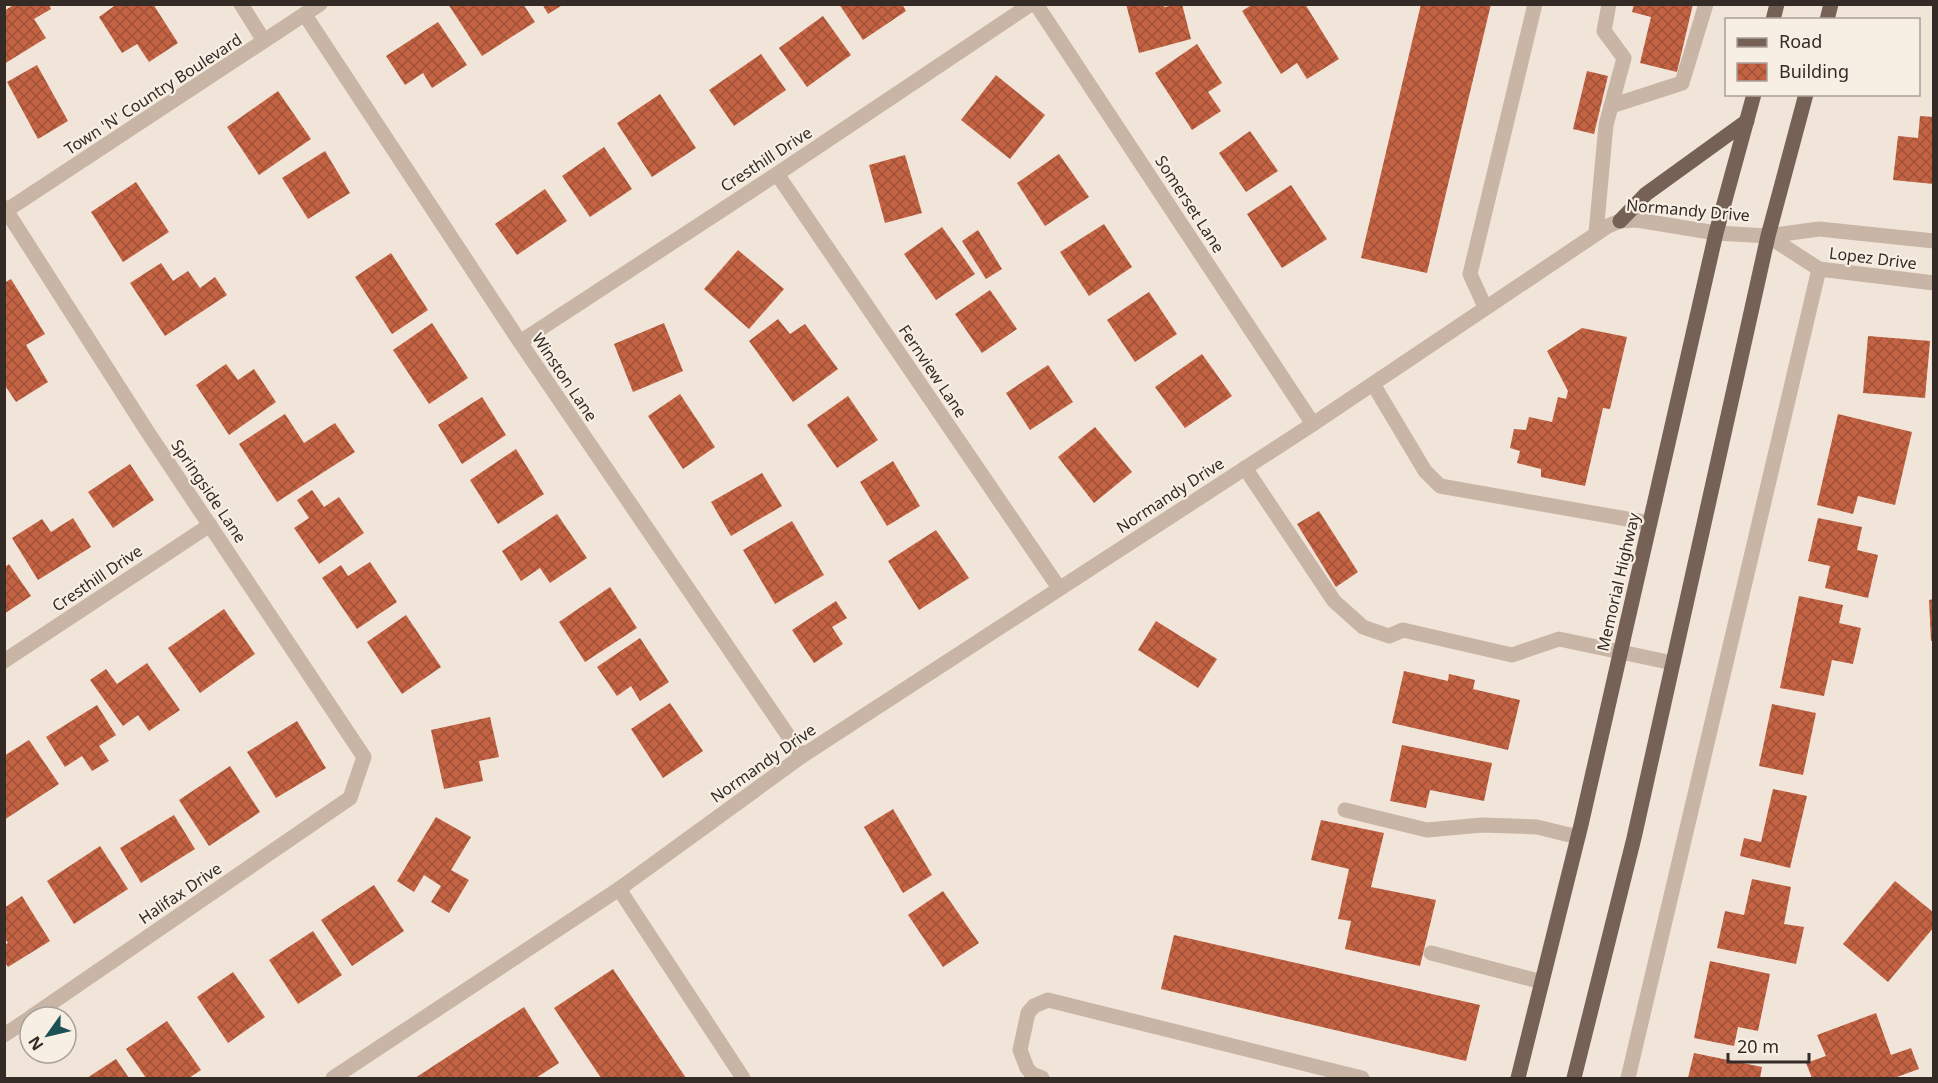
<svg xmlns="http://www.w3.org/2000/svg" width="1938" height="1083" font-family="'Noto Sans',sans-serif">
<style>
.building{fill:url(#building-cross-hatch)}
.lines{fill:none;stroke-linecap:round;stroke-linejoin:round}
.minor{stroke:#c8b5a5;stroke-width:15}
.major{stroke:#766157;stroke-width:15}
.labels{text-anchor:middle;stroke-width:4.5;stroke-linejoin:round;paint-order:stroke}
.street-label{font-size:16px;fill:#342a26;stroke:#f8efe4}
</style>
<defs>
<pattern id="building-cross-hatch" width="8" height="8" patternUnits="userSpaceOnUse" patternTransform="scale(1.5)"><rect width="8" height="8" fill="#c46343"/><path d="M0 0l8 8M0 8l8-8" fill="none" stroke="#a05238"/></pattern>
</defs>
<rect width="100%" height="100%" fill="#f0e5d8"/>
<g class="building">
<polygon points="15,4 49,4 51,9 34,19 46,38 4,64 4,11"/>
<polygon points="117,4 153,4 178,43 149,62 137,44 122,53 99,17"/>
<polygon points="448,4 523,4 535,22 482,56"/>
<polygon points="542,4 564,4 548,14"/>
<polygon points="839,4 902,4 906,11 863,40"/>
<polygon points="1126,4 1163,4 1164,7 1182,4 1191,39 1139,53"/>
<polygon points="1253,4 1305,4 1339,59 1307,79 1297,63 1281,74 1242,11"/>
<polygon points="1421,4 1491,4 1427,273 1361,258"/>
<polygon points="1634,4 1693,4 1677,72 1640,63 1651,17 1632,12"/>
<polygon points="823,16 851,55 807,87 779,48"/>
<polygon points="438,22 467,65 432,88 423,73 405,85 386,56"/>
<polygon points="1197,44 1222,83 1208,92 1221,111 1192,130 1155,73"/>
<polygon points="761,54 786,90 734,126 709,90"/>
<polygon points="37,65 68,121 38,139 7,82"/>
<polygon points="1587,71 1608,76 1594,134 1573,129"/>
<polygon points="996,75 1045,115 1010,159 961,120"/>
<polygon points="278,91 311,139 259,175 227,127"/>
<polygon points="660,94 696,148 652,177 617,123"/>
<polygon points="1920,116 1934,117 1934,184 1893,180 1898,136 1918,138"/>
<polygon points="1250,131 1278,171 1246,192 1219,153"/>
<polygon points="604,147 632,189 590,217 562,176"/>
<polygon points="325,151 350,193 308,219 282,178"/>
<polygon points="1059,154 1089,197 1045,226 1017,183"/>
<polygon points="905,155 922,213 885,223 869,165"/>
<polygon points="136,182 169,232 123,262 91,212"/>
<polygon points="1291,185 1327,239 1282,268 1247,214"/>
<polygon points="545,189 567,221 517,255 495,224"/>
<polygon points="1104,224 1132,267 1089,296 1060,252"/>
<polygon points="942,227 975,274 936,300 904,254"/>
<polygon points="978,230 1002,269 986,279 962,241"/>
<polygon points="738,250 784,289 749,329 704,289"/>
<polygon points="391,253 428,310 392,334 355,277"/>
<polygon points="161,263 173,281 188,271 200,288 215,277 227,295 165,336 130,283"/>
<polygon points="11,279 45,334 26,345 48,382 16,402 4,384 4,283"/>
<polygon points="990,290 1017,329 982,353 955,314"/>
<polygon points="1149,292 1177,334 1135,362 1107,320"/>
<polygon points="778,319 790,334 805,324 838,369 793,402 749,341"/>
<polygon points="432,323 468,378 429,404 393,350"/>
<polygon points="664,323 683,371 633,392 614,344"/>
<polygon points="1582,328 1627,337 1610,409 1603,408 1585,486 1541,477 1541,469 1517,463 1520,451 1510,448 1514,429 1526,430 1529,417 1552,422 1558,397 1566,399 1568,391 1547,351"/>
<polygon points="1868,336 1930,341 1925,398 1863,393"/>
<polygon points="1202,354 1232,396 1185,428 1155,387"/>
<polygon points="226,364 238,380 254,369 276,402 229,435 196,385"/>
<polygon points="1048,365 1073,402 1030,430 1006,393"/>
<polygon points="680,394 715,447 683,469 648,416"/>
<polygon points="848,396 878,440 837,468 807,425"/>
<polygon points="482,397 506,435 462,464 438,425"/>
<polygon points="285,414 304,443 335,423 355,452 277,502 239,444"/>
<polygon points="1838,414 1912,432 1895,505 1858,496 1853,514 1817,505"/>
<polygon points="1095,427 1132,472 1094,503 1058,457"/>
<polygon points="516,449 544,494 498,524 470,480"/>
<polygon points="893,461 920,506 887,526 860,482"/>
<polygon points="130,464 154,500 113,528 88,492"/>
<polygon points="762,473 782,506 731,536 711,502"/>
<polygon points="312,490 324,507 339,497 364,533 319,564 294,528 309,518 297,500"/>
<polygon points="1319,511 1358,572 1336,587 1297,524"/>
<polygon points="557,514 587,558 550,583 540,568 521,581 502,551"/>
<polygon points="73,518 91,547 38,580 12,538 42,519 51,532"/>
<polygon points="1818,518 1862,527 1857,550 1878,555 1868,598 1825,588 1830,566 1808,561"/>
<polygon points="792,521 824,575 775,604 743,550"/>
<polygon points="936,530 969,578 919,610 888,561"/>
<polygon points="370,562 397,602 357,629 322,578 341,565 348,576"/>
<polygon points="9,564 31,596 4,614 4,568"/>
<polygon points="610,587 637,628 585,662 559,622"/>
<polygon points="1799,596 1843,605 1839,623 1861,628 1853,664 1832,660 1824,696 1780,688"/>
<polygon points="1934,599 1934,640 1931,641 1929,600"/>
<polygon points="836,601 847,618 832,627 843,644 814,663 792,630"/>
<polygon points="224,609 255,654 200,693 168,648"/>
<polygon points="406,615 441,667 402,694 367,642"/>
<polygon points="1156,621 1217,659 1198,688 1138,650"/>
<polygon points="640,638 669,682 640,701 631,686 617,696 597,667"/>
<polygon points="147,663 180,710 149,731 138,715 123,726 90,680 106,669 117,684"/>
<polygon points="1404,671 1448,681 1449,674 1475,680 1473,689 1520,700 1508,750 1392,723"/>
<polygon points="670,703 703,751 663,778 631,729"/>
<polygon points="1772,704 1816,713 1803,775 1759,766"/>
<polygon points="97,705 116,735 99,746 109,761 92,771 82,756 65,767 46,737"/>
<polygon points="490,717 499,757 479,761 483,781 444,789 431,730"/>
<polygon points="297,721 326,768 276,798 247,752"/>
<polygon points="29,740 59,784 4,820 4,756"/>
<polygon points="1402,745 1492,763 1484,801 1430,790 1426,808 1390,801"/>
<polygon points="230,766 260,812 209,846 179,800"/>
<polygon points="1773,789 1807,796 1790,868 1740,856 1744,838 1761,842"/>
<polygon points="893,809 932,875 903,893 864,827"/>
<polygon points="174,815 195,849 141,883 120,848"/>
<polygon points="436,817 471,837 451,870 469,880 449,913 431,902 441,886 424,875 414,892 397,881"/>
<polygon points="1321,820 1384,833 1371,887 1436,900 1420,966 1345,949 1351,921 1338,919 1349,869 1311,860"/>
<polygon points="100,846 128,889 74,924 47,881"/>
<polygon points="1752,879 1791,887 1784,924 1804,927 1796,964 1717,948 1725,911 1744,915"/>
<polygon points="1895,881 1934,913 1934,927 1888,982 1843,944"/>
<polygon points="374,885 404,931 352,966 321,920"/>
<polygon points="943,891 979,943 943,967 908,915"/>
<polygon points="22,896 50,941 8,967 4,961 4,945 8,943 4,937 4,908"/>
<polygon points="313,931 342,975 298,1004 269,960"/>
<polygon points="1174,935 1480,1005 1466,1061 1161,989"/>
<polygon points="1710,961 1770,974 1758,1031 1738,1027 1734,1046 1694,1038"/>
<polygon points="613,969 686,1078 601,1078 554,1008"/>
<polygon points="233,972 265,1017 228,1043 197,997"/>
<polygon points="524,1007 559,1063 536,1078 415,1078"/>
<polygon points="1876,1013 1891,1055 1911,1048 1919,1069 1894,1078 1812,1078 1806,1063 1826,1056 1817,1035"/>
<polygon points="167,1021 201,1070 189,1078 146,1078 126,1049"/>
<polygon points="1694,1053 1762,1067 1760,1078 1688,1078"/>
<polygon points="116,1059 129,1078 87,1078"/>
</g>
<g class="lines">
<g class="minor">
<polyline points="241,4 264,41"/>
<polyline points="1036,4 1313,424"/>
<polyline points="305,15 520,342 802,756"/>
<polyline points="1611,106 1682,83 1706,4"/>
<polyline points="777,174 1059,588"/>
<polyline points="4,207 147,431 364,757 350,798 31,1017"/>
<polyline points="4,212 320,4"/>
<polyline points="1596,233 1606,125 1624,58 1604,31 1609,4"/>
<polyline points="1768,236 1819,269 1934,283"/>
<polyline points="1485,307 1470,274 1535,4"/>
<polyline points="520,342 777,174 1031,4"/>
<polyline points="1373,384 1425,471 1440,486 1650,523"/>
<polyline points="1245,468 1334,601 1363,627 1389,636 1403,630 1512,655 1559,639 1673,663"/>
<polyline points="4,661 210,525"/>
<polyline points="1345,810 1427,830 1482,825 1537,827 1578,837"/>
<polyline points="619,889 743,1078"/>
<polyline points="1431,953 1542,982"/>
<polyline points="4,1035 30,1018"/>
<polyline points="333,1078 619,889 802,756 1313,424 1608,226 1620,221 1637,220 1716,233 1768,236 1819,229 1934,241"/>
<polyline points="1042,1078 1032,1074 1027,1068 1020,1050 1028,1013 1034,1006 1048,1000 1362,1078"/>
<polyline points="1628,1078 1819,269"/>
</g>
<g class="major">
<polyline points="1773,20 1777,4"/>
<polyline points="1827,20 1831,4"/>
<polyline points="1620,221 1646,194 1747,121"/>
<polyline points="1518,1078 1581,825 1716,233 1754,94"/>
<polyline points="1574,1078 1634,838 1768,236 1806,94"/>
</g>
</g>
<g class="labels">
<g class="street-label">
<text transform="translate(153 94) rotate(-33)" y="6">Town 'N' Country Boulevard</text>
<text transform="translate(766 159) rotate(-33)" y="6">Cresthill Drive</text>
<text transform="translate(1190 204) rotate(57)" y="6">Somerset Lane</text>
<text transform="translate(1688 210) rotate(5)" y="6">Normandy Drive</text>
<text transform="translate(1873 258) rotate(7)" y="6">Lopez Drive</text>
<text transform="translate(933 371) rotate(56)" y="6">Fernview Lane</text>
<text transform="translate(565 377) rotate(56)" y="6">Winston Lane</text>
<text transform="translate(209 491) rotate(56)" y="6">Springside Lane</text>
<text transform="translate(1170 495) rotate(-33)" y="6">Normandy Drive</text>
<text transform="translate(97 578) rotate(-34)" y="6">Cresthill Drive</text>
<text transform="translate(1618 582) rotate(-77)" y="6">Memorial Highway</text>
<text transform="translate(763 763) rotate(-35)" y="6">Normandy Drive</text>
<text transform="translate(180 893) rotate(-34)" y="6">Halifax Drive</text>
</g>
</g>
<rect width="1938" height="1083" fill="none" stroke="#342a26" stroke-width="12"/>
<rect x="1725" y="18" width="195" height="78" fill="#f8efe4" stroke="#aaa098" stroke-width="1.5"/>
<rect x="1737" y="38" width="30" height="9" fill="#766157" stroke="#aaa098" stroke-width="1.5"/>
<text x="1779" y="48" font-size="18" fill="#342a26">Road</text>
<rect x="1737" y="63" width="30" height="18" fill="url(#building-cross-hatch)" stroke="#aaa098" stroke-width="1.5"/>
<text x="1779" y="78" font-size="18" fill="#342a26">Building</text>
<g transform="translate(48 1035) rotate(236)"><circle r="28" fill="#f8efe4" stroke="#aaa098" stroke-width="1.5"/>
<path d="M0-4.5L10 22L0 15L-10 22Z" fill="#1d5054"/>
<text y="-9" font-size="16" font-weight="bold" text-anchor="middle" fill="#342a26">N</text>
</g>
<path d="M1728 1053v9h81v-9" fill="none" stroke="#342a26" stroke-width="3"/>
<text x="1737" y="1053" font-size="18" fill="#342a26" stroke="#f8efe4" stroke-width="4.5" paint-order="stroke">20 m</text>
</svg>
